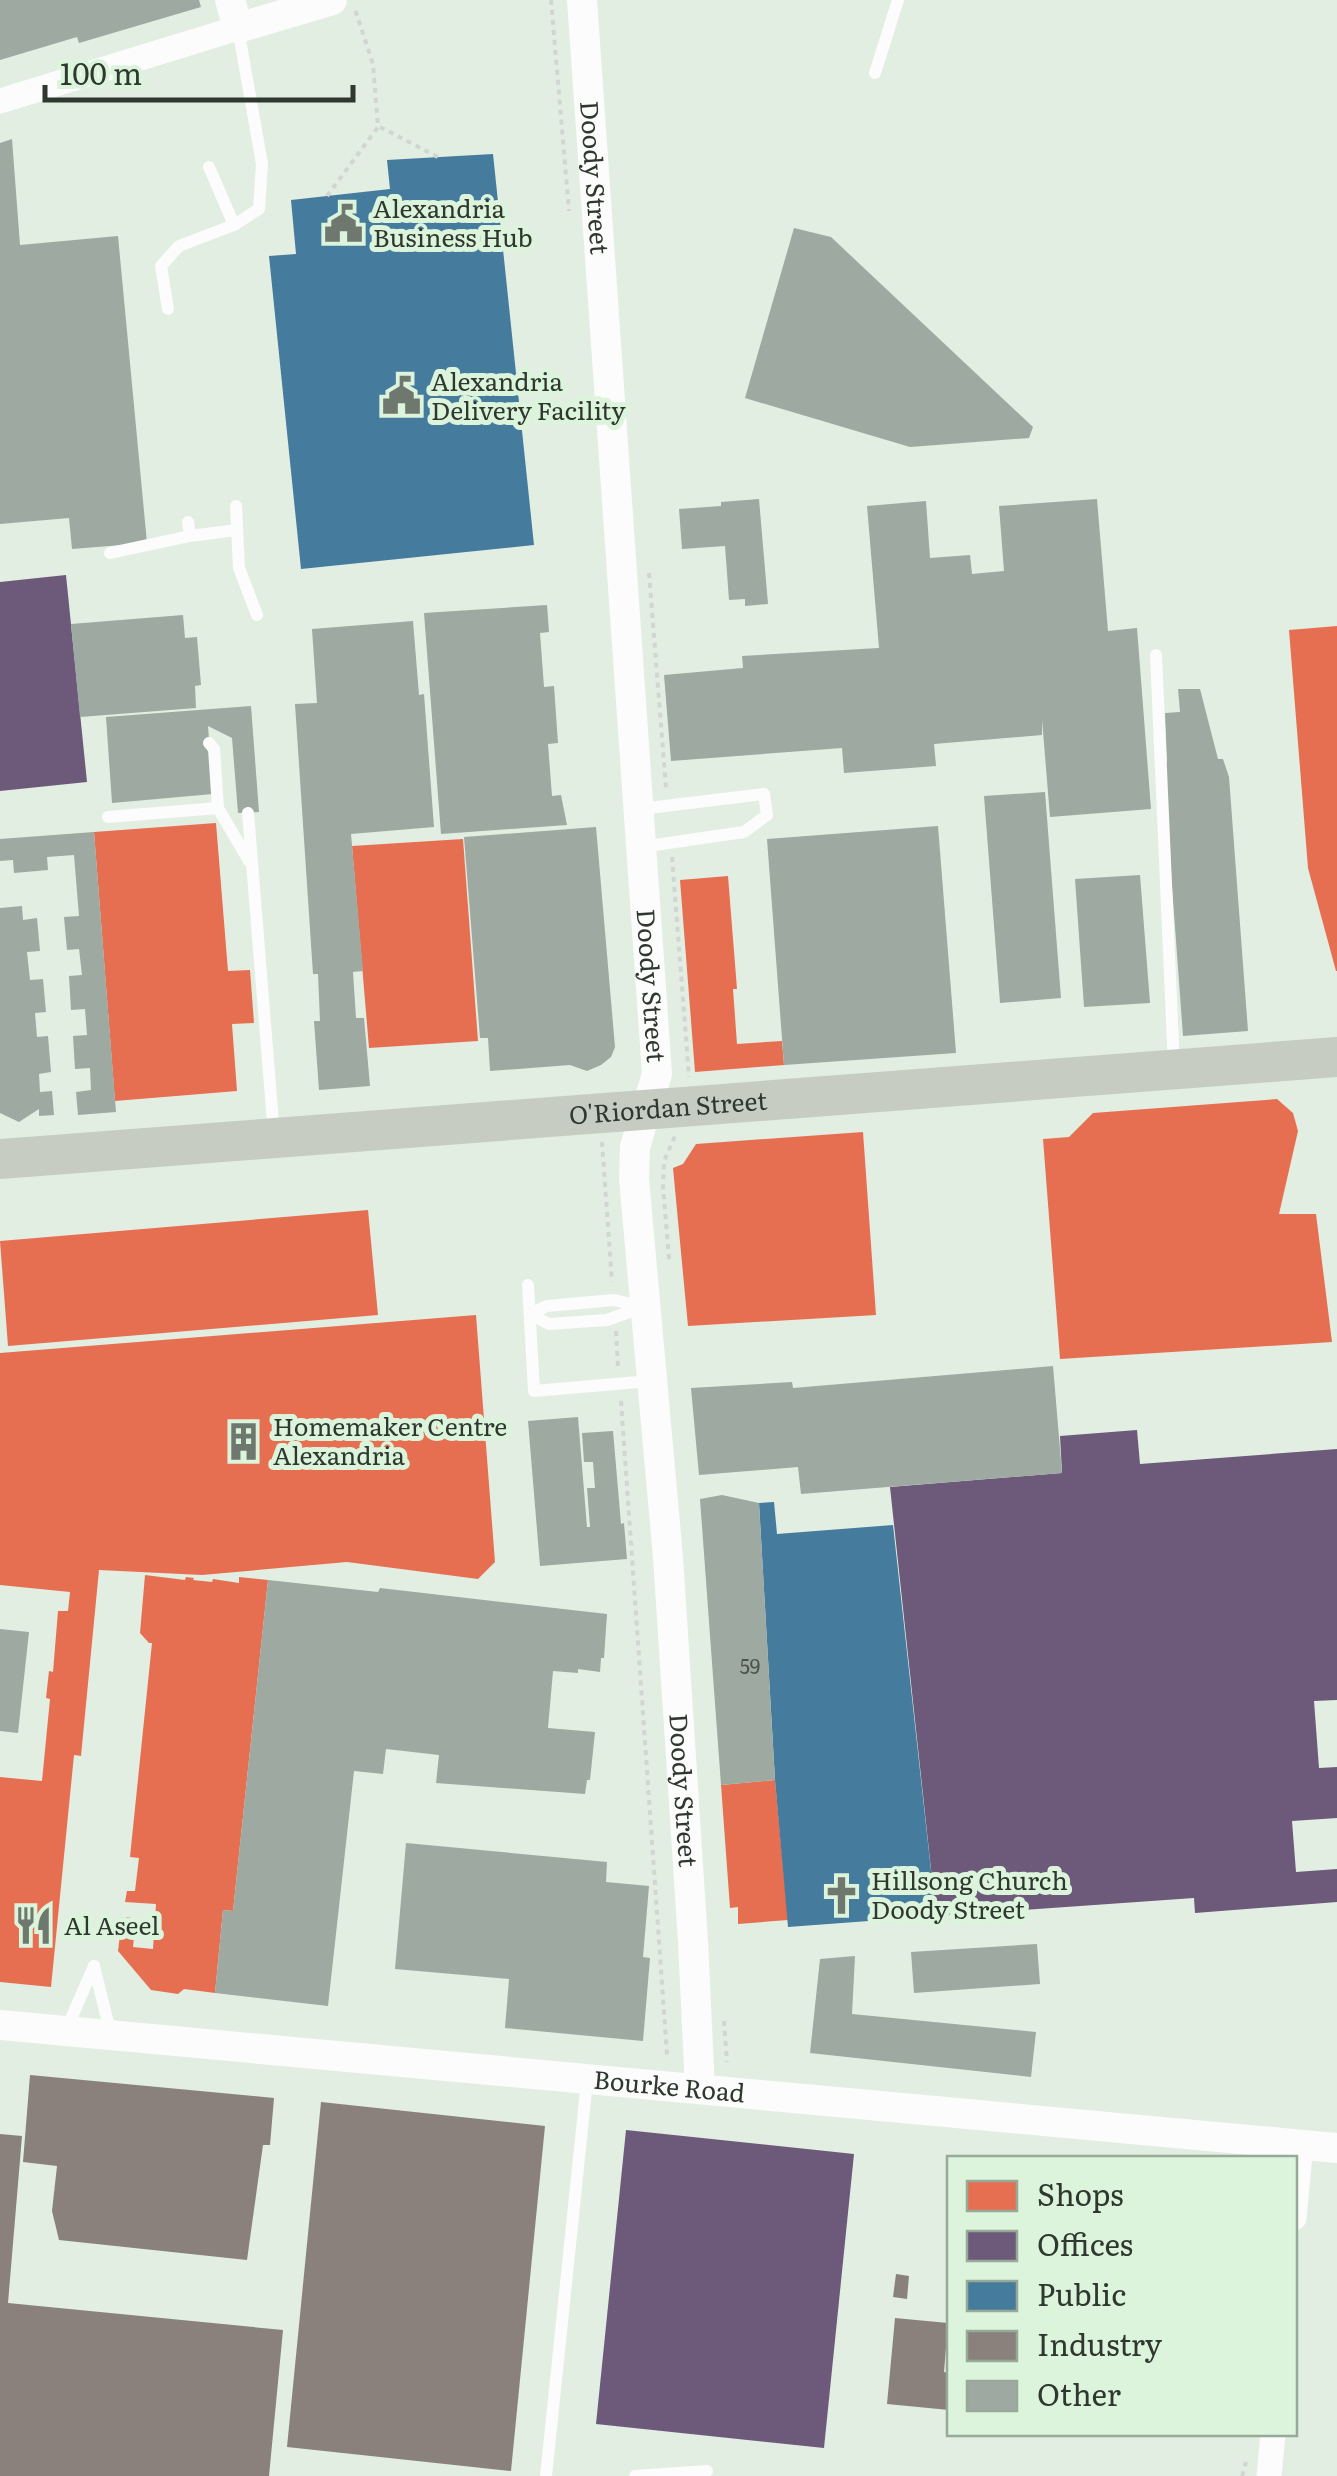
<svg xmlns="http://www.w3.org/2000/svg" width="1337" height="2476" font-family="Literata,serif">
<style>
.shops{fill:#e76f51}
.offices{fill:#6d597a}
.public{fill:#457b9d}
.industry{fill:#8a817c}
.building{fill:#9da9a1}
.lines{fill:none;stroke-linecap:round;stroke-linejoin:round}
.path{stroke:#d2d5d2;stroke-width:4;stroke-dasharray:5 5;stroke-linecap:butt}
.service{stroke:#fbfcfb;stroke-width:12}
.minor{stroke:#fbfcfb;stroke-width:25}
.tertiary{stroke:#fbfcfb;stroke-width:30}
.primary{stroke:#c7ccc2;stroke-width:40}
.labels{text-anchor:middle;stroke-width:10;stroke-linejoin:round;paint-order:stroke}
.number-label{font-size:20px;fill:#4a544c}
.street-label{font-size:25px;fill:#2f382f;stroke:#ddf4dc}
.poi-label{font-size:25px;fill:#2f382f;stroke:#ddf4dc;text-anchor:start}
</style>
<rect width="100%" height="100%" fill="#e2eee2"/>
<g class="shops">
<polygon points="1337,626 1337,971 1336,971 1308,868 1289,630"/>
<polygon points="216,823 228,971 250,970 254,1023 232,1024 237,1091 115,1101 94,832"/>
<polygon points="463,839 478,1041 369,1048 352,846"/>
<polygon points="728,876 737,989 733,989 737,1044 782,1041 784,1065 695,1072 680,880"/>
<polygon points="1277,1099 1293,1113 1298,1131 1279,1214 1316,1214 1332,1342 1060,1359 1043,1139 1069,1137 1093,1113"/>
<polygon points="863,1132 876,1315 688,1326 673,1168 683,1164 696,1144"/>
<polygon points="368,1210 378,1315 8,1346 0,1241"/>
<polygon points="476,1315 495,1562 478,1579 347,1562 202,1575 99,1570 81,1756 74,1755 51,1987 0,1982 0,1777 42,1781 50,1699 46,1698 49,1671 53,1672 58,1611 68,1611 70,1592 0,1585 0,1353"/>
<polygon points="145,1575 185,1580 186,1577 194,1578 193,1580 212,1582 213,1579 239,1583 239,1577 268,1580 233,1911 223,1910 215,1993 184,1989 178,1994 151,1990 118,1951 120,1935 117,1935 118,1920 120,1917 136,1918 133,1947 153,1949 156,1904 125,1902 127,1891 135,1891 139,1858 130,1857 131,1847 152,1643 149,1643 140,1633"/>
<polygon points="775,1780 788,1920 738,1924 738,1907 730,1908 721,1785"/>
</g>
<g class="offices">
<polygon points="66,575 87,782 0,791 0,582"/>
<polygon points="1137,1430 1140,1464 1337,1449 1337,1700 1314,1701 1319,1768 1337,1767 1337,1818 1292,1821 1296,1872 1337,1869 1337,1902 1195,1913 1194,1898 936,1916 890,1487 1062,1473 1060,1436"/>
<polygon points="626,2130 854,2154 824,2448 596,2424"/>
</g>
<g class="public">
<polygon points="493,154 534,545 301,569 269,256 296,254 291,200 390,189 387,160"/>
<polygon points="774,1502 777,1534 893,1525 936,1916 788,1927 775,1780 759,1503"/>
</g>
<g class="industry">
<polygon points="30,2075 274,2098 270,2145 263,2145 247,2260 59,2240 52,2211 57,2166 23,2162"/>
<polygon points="321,2102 545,2126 511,2471 287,2447"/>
<polygon points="0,2134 22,2136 8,2303 283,2330 269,2476 0,2476"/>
<polygon points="896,2274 909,2276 907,2299 893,2297"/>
<polygon points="895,2318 948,2323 944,2372 949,2373 949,2410 887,2404"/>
</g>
<g class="building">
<polygon points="0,0 199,0 201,7 79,43 77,37 0,60"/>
<polygon points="12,139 20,245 118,236 147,543 72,549 69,518 0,524 0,143"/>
<polygon points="794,228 831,237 1033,427 1029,438 910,447 745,398"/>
<polygon points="759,499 768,604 745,606 745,599 729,600 725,546 682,549 679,509 721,506 721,502"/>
<polygon points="1097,499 1108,631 1137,628 1151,809 1050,817 1042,719 1042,735 934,744 936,766 844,773 842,748 671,761 664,675 743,668 742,656 879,648 867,506 926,501 930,558 970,555 972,574 1004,571 999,506"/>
<polygon points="547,605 549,632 540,633 544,687 554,686 558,743 548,744 552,796 561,795 567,825 441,834 424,613"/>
<polygon points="183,615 185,638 197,637 201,685 195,686 196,708 80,717 71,624"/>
<polygon points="413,621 419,695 424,694 434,827 351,834 363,971 353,972 356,1018 364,1018 370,1086 319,1090 314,1021 320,1021 318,974 313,974 295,704 317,703 312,629"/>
<polygon points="1178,689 1200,689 1218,759 1223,759 1229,777 1248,1031 1183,1036 1163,763 1167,762 1165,713 1180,712"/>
<polygon points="251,706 259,812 238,813 232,738 208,726 213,794 112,803 106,717"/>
<polygon points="1045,792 1061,998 1000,1003 984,796"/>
<polygon points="938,826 956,1053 784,1065 767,839"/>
<polygon points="596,827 615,1047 611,1057 601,1065 587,1071 570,1065 490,1071 488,1038 480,1038 464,837"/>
<polygon points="94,832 116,1112 78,1115 76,1092 91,1090 90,1068 75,1069 73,1036 87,1035 85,1009 71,1010 69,976 82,975 79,949 67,950 64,917 79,916 74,855 47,857 48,870 14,873 13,860 0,861 0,839"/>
<polygon points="1140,875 1150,1003 1084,1007 1075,879"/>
<polygon points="22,906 23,920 37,918 40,951 27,952 30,980 43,979 46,1012 35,1013 37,1037 48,1036 51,1072 39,1074 40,1092 52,1091 54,1115 39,1116 39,1109 19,1122 0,1113 0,908"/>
<polygon points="1053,1366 1062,1473 801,1494 798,1467 699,1475 691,1388 792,1382 793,1388"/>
<polygon points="578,1417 587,1527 590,1527 587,1488 595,1488 593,1462 584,1462 582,1433 613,1431 621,1524 624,1523 627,1559 540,1566 528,1421"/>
<polygon points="722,1495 759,1503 775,1780 721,1785 700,1499"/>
<polygon points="268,1580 378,1592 380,1588 607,1614 604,1658 601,1658 600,1672 578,1669 578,1673 553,1671 548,1728 595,1732 590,1780 587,1780 585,1794 436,1783 439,1755 386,1749 383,1774 354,1771 328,2006 215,1993 223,1910 233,1911"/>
<polygon points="0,1629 29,1632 18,1733 0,1731"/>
<polygon points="406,1843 607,1862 606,1882 649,1886 643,1957 650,1958 643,2041 505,2028 509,1979 395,1969"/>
<polygon points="1037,1944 1040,1984 914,1993 911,1952"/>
<polygon points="855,1956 852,2014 1036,2032 1031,2077 810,2053 820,1959"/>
</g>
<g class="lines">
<g class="path">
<polyline points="551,0 569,211"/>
<polyline points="380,127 438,157"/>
<polyline points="327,196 378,127 373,64 355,9"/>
<polyline points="649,573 666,788"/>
<polyline points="672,857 689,1077"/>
<polyline points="602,1142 612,1282"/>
<polyline points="669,1259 663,1186 664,1161 675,1136"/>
<polyline points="616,1331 618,1367"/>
<polyline points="621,1401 667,2055"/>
<polyline points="724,2021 727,2062"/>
<polyline points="1242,2476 1246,2462"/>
</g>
<g class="service">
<polyline points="875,73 898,0"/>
<polyline points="209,167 234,225"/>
<polyline points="168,309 161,266 179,246 234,225 259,209 262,164 238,28"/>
<polyline points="236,506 239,568 257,615"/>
<polyline points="188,522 190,536 237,530"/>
<polyline points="110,553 190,536"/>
<polyline points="1156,655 1174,1067"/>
<polyline points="209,743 214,749 218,808"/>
<polyline points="640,809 764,794 767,815 744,832 641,847"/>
<polyline points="248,813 274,1135"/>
<polyline points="108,817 218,808 249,861"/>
<polyline points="528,1285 534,1391 650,1381"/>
<polyline points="530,1314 549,1324 607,1320 643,1307"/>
<polyline points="530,1314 547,1306 614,1300 640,1306"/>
<polyline points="94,1966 111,2035"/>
<polyline points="67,2028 94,1966"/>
<polyline points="546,2476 587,2081"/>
<polyline points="635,2476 707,2471"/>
</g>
<g class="minor">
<polyline points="0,101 238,28"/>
<polyline points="1294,2218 1301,2144"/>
<polyline points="1269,2476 1273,2434"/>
</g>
<g class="tertiary">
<polyline points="230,0 238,28 332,0"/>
<path id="s1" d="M582,0L657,1074L635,1147L634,1179L668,1557L693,1942L700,2089"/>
<path id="s2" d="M0,2025L1337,2148"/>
</g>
<path class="primary" id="s3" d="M0,1159L1337,1057"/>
</g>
<defs>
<symbol id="civic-bare" viewBox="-9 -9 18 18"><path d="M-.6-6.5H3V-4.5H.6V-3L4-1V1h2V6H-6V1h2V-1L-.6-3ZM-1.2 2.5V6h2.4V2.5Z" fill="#6e786e" stroke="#ddf4dc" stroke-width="2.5" paint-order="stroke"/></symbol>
<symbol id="building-bare" viewBox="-9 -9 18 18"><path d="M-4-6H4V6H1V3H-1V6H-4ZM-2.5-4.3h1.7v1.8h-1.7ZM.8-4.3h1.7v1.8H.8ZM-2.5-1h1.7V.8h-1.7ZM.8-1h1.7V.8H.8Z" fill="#6e786e" stroke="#ddf4dc" stroke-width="2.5" paint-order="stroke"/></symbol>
<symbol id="church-bare" viewBox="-9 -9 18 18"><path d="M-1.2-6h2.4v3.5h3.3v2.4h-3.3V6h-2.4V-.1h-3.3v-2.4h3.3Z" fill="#6e786e" stroke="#ddf4dc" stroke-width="2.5" paint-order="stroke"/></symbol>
<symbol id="restaurant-bare" viewBox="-9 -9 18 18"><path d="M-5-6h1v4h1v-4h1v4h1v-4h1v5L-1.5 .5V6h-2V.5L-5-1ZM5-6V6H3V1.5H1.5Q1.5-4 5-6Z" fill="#6e786e" stroke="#ddf4dc" stroke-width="2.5" paint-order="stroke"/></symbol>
</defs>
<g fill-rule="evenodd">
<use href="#civic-bare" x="316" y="196" width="55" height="55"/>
<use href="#civic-bare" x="374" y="368" width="55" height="55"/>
<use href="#building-bare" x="216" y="1414" width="55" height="55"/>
<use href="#church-bare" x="814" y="1868" width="55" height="55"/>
<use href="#restaurant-bare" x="6" y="1898" width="55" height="55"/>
</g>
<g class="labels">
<g class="number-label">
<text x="750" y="1674">59</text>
</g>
<g class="street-label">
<text dy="9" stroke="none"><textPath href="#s1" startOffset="178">Doody Street</textPath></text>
<text dy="9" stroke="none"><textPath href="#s1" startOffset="988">Doody Street</textPath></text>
<text dy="9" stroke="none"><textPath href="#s3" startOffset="670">O'Riordan Street</textPath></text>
<text dy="9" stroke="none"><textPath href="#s1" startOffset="1798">Doody Street</textPath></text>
<text dy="9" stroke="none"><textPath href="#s2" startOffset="672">Bourke Road</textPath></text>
</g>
<g class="poi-label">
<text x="373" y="218">Alexandria<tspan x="373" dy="29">Business Hub</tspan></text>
<text x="431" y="391">Alexandria<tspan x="431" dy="29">Delivery Facility</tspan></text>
<text x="273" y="1436">Homemaker Centre<tspan x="273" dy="29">Alexandria</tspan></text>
<text x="871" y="1890">Hillsong Church<tspan x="871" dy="29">Doody Street</tspan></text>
<text x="64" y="1935">Al Aseel</text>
</g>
</g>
<rect x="947" y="2156" width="350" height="280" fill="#ddf4dc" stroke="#97a997" stroke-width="2.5"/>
<rect x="967" y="2181" width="50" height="30" fill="#e76f51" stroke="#97a997" stroke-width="2.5"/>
<text x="1037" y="2206" font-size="30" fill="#2f382f">Shops</text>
<rect x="967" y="2231" width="50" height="30" fill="#6d597a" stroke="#97a997" stroke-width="2.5"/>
<text x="1037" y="2256" font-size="30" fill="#2f382f">Offices</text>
<rect x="967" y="2281" width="50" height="30" fill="#457b9d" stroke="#97a997" stroke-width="2.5"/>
<text x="1037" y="2306" font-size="30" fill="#2f382f">Public</text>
<rect x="967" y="2331" width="50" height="30" fill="#8a817c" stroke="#97a997" stroke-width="2.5"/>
<text x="1037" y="2356" font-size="30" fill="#2f382f">Industry</text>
<rect x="967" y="2381" width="50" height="30" fill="#9da9a1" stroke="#97a997" stroke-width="2.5"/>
<text x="1037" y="2406" font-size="30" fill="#2f382f">Other</text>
<path d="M45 85v15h308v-15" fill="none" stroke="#2f382f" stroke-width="5"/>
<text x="60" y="85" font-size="30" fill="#2f382f" stroke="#ddf4dc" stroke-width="8" paint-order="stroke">100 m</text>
</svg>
